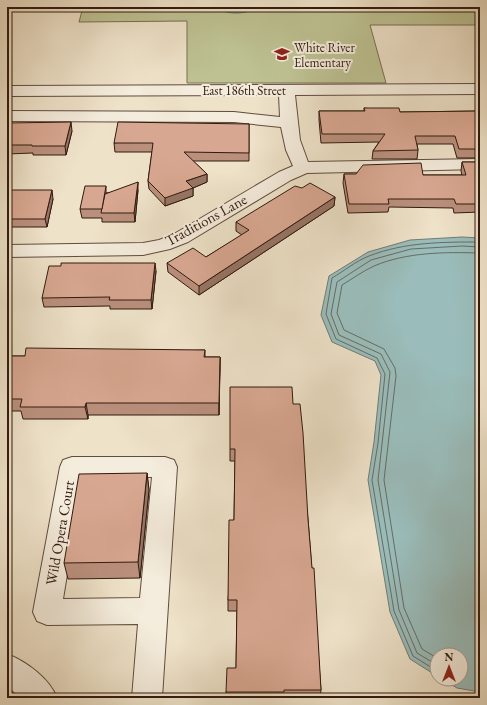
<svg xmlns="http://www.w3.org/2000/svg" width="487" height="705" font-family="'EB Garamond',serif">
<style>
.green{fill:#bec293;stroke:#786e51}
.water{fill:#9abdbb;stroke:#707c76}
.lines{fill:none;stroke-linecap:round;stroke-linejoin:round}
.shore{stroke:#666c65;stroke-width:1}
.minor-casing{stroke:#604c3e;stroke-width:2}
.minor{fill:#f4ecdc;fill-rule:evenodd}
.wall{fill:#ba907d;stroke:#311a0f}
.shaded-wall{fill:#977566;stroke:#311a0f}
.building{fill:#d8a791;stroke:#311a0f}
.labels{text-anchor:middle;stroke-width:4;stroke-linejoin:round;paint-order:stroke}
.far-poi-label{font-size:13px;fill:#311a0f;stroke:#f4ecdc;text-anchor:start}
.far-street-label{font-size:13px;fill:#311a0f;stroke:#f4ecdc}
.street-label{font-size:15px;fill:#311a0f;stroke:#f4ecdc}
</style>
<rect width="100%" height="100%" fill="#eee2c9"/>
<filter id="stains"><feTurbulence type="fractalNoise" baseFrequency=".005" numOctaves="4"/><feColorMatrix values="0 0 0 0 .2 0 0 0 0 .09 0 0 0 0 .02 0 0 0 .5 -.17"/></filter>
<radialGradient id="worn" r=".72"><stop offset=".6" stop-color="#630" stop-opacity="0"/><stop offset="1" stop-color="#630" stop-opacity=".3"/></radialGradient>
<polygon class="green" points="83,7 480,7 480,25 370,25 386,83 187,83 187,21 79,22"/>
<g class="water">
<path d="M222,7H260C247,13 236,15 223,11Z"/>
<polygon points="462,237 480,238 480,692 457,688 442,679 461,679 461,655 437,655 437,676 410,659 390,612 368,480 374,442 381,375 375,361 332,342 321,315 329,276 368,252 410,240"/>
</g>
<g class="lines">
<g class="shore">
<path d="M437,658L422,649L404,608L384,480L396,376L395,368L384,349L344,330L337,313L342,285C352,279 363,271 374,266C407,252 445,252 480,253"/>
<polyline points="437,665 417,653 399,610 378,480 390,372 381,354 339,335 331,314 337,282 371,260 411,249 462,246 480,247"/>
<path d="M437,671L413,656L394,611L372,480L378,443L385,374L377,358L336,339L326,314L332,278C344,271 356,261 369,256C405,242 443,242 480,242"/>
</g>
<defs>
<g id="minor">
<polygon points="480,84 480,94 295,95 300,140 308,162 480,159 480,169 307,173 291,180 188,242 170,249 143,255 7,257 7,245 143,243 159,240 174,234 279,172 293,166 286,150 281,127 234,122 7,121 7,111 234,112 280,117 279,95 7,96 7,86"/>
<path d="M72,457H165L174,460L177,467L162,698H132L138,624L47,625L37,621L33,612L60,467L63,460ZM83,477H152L140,598L63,599Z"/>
<path d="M7,654C27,662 49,678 57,698H21L7,686Z"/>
</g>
</defs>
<use href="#minor" class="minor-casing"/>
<use href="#minor" class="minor"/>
</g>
<g class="wall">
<polygon points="364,108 400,112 480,111 480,158 457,158 453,144 417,144 418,150 417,159 372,159 373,151 379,142 321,143 319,120 319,111 364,111"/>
<polygon points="7,123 72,131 66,155 33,155 33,153 7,154"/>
<polygon points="249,124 249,161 193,161 207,174 207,182 193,188 193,196 165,206 149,189 148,181 152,152 115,152 114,143"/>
<polygon points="462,162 480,162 480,212 454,213 453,208 389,207 388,212 348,213 343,183 344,174 423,175 462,175 461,171"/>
<polygon points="106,186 106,193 138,190 135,222 102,222 102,218 82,218 80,209"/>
<polygon points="7,190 53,199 47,227 7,227"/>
<polygon points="335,197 334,206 199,295 168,272 167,263 206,257 242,235 236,231 236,222"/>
<polygon points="156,271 152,309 110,309 110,306 44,307 42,298"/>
<polygon points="205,350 205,357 220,357 219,415 88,415 88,419 23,419 21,411 7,411 7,356 25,356"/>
<polygon points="293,404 308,519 321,690 320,698 226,698 226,692 236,668 237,611 228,611 228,600 234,520 235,461 230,461 230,449"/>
<polygon points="147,473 149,490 140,578 68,579 64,563"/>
</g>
<g class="shaded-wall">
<polygon points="71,122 72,131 66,155 65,146"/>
<polygon points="207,174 207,182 193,188 193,196 165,206 165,198 186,181"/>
<polygon points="138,182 138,190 135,222 134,213"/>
<polygon points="52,190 53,199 47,227 45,219"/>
<polygon points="335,197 334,206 199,295 199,286"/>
<polygon points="155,263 156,271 152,309 151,300"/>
<polygon points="220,357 220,369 219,415 219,403"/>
<polygon points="86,403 88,415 88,419 85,407"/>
<polygon points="147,473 149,490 140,578 138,562"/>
</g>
<g class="building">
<polygon points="364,108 399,108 400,112 480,111 480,149 459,149 455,136 415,136 418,150 373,151 385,134 322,134 319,111 365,111"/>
<polygon points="71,122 65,146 32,146 32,145 7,145 7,123"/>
<polygon points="118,122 249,124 249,153 184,152 207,174 186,181 193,188 165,198 148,181 153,143 114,143"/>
<polygon points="462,162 480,162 480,204 456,204 454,199 388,199 389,204 349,204 344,174 356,174 363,165 421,163 423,175 466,175"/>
<polygon points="138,182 134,213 101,213 105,194"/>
<polygon points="310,183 335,197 199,286 167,263 193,248 206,257 249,230 236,222 295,186 302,188"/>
<polygon points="85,186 106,186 102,209 80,209"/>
<polygon points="7,190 52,190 45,219 7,219"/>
<polygon points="61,263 155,263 151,300 109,300 110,297 42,298 49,266 61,266"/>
<polygon points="26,348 205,350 204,357 220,357 219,403 86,403 85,407 20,407 22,399 7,399 7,356 25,356"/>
<polygon points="230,387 292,387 293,404 300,404 303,433 308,519 312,568 314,568 321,690 284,690 284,692 226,692 227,668 236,668 237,600 228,600 229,520 234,520 235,449 230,449"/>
<polygon points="147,473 138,562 64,563 79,474"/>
</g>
<defs>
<symbol id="school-bare" viewBox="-9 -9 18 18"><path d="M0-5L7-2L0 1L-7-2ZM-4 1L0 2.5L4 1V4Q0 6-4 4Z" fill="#8f2418" stroke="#f4ecdc" stroke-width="2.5" paint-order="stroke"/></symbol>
</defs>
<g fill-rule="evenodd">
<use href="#school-bare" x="271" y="43" width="22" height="22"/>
</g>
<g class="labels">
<g class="far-poi-label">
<text x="294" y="52">White River<tspan x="294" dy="15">Elementary</tspan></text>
</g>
<g class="far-street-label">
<text x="244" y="95">East 186th Street</text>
</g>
<g class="street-label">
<text transform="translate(206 220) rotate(-29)" y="5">Traditions Lane</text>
<text transform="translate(60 533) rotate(-80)" y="5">Wild Opera Court</text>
</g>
</g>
<rect width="487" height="705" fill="none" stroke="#eee2c9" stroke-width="24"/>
<rect x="8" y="8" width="471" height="689" fill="none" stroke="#311a0f" stroke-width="2"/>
<rect x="12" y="12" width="463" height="681" fill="none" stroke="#311a0f"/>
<g transform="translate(449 667)"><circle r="19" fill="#f4ecdc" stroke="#a6988a"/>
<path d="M0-3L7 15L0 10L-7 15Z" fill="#8f2418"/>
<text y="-6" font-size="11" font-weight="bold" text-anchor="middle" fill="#311a0f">N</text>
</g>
<rect width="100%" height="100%" filter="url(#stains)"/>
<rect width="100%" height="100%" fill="url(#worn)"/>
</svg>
